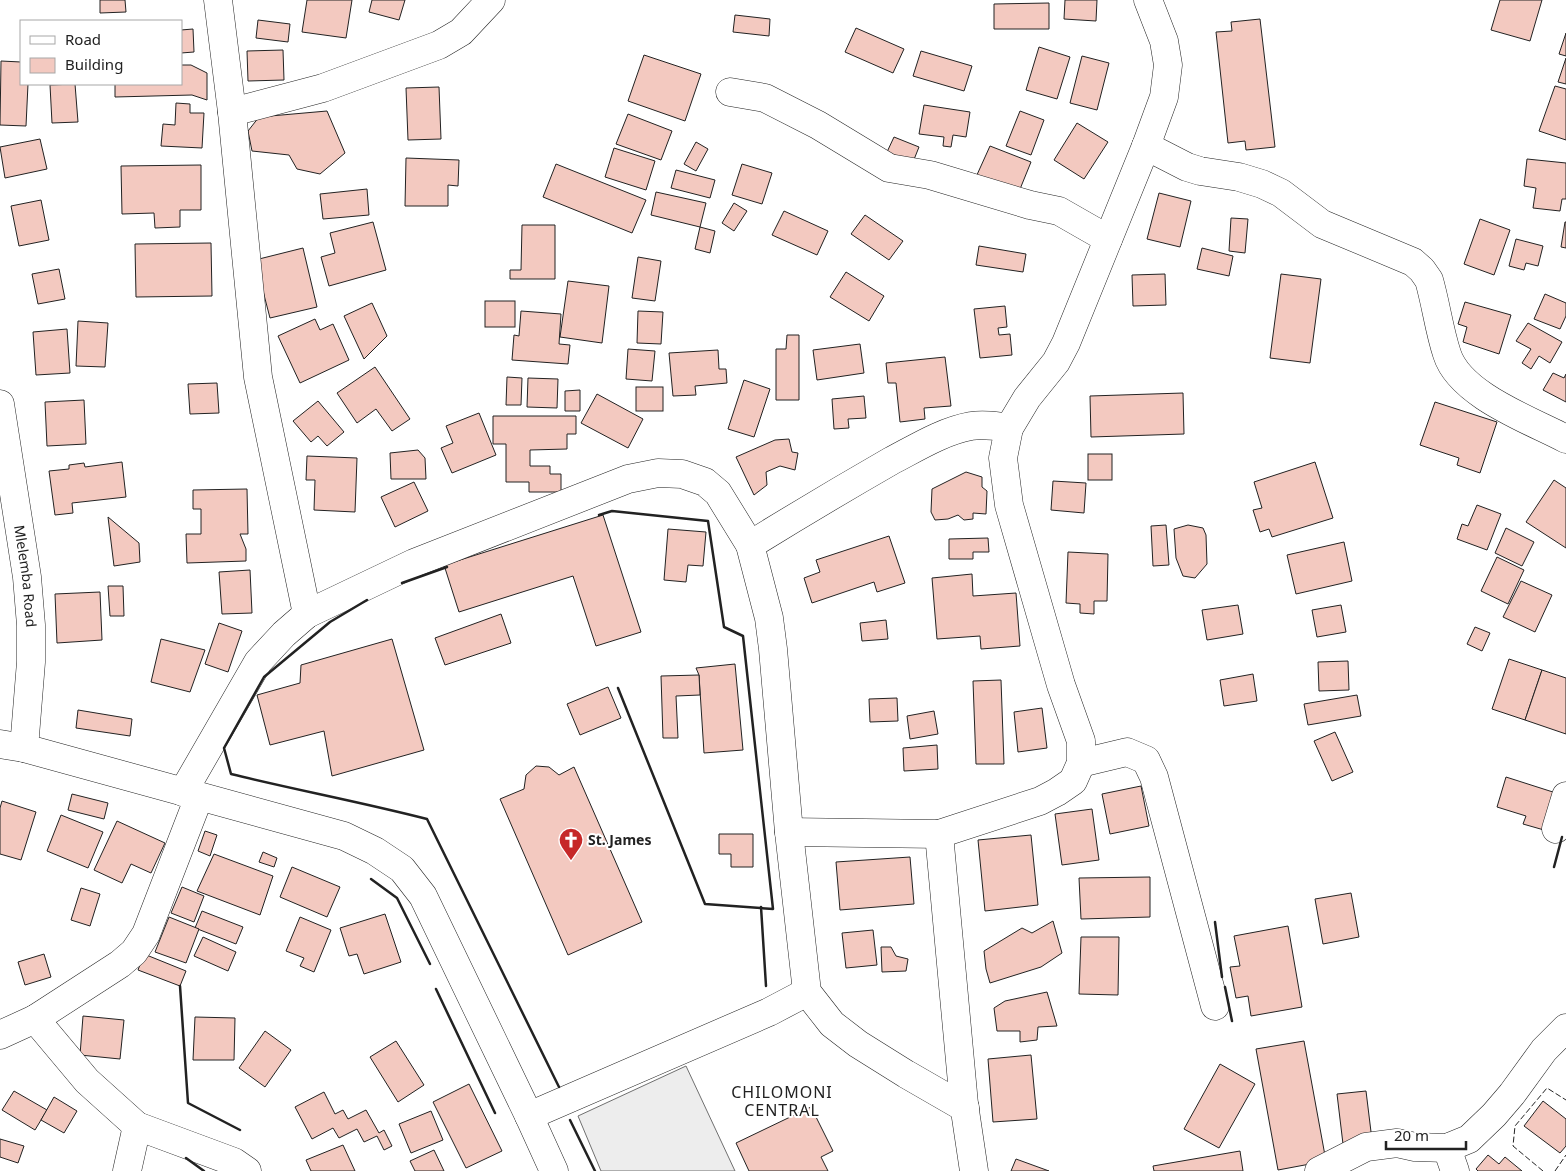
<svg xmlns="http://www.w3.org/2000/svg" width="1566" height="1171" font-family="'Noto Sans',sans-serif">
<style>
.parking{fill:#ededed;stroke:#6f6f6f}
.building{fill:#f3c9c0;stroke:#222}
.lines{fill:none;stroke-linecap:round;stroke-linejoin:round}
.minor-casing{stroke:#222;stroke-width:29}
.minor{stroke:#fff;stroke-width:28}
.fence{stroke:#222;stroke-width:1;stroke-dasharray:6 2.5;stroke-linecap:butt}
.wall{stroke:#222;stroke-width:2.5}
.labels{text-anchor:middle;stroke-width:4;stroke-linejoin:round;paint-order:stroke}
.street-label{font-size:14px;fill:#222;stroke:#fff}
.poi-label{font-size:14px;font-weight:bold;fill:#222;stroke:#fff;text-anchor:start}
.quarter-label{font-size:16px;letter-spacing:1px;fill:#222;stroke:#fff}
</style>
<rect width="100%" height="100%" fill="#fff"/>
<polygon class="parking" points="686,1066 735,1171 601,1171 578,1116"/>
<g class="building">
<polygon points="100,0 125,0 126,12 100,13"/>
<polygon points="307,0 352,0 346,38 302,32"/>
<polygon points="372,0 405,0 399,20 369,12"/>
<polygon points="1065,0 1097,0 1096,21 1064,19"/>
<polygon points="1500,0 1542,0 1530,41 1491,30"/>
<polygon points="1049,3 1049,29 994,29 994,4"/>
<polygon points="735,15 770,19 769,36 733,32"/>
<polygon points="1260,19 1275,147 1246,150 1245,141 1228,143 1216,32 1232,31 1231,22"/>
<polygon points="258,20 290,24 288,42 256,38"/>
<polygon points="856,28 904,49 893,73 845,52"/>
<polygon points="193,29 194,52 181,53 181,30"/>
<polygon points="1566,33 1566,56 1559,54"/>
<polygon points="1039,47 1070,57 1057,99 1026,90"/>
<polygon points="283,50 284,80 248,81 247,51"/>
<polygon points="921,51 972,66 964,91 913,76"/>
<polygon points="644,55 701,74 685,121 628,101"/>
<polygon points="1082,56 1109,63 1097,110 1070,103"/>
<polygon points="1566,58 1566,84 1558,82"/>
<polygon points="1,61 21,62 21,84 28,84 26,126 0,125"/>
<polygon points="181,65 191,65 207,73 207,100 192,95 115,97 115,84 108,84 181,84"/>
<polygon points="75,84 78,122 52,123 50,85"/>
<polygon points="1555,86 1566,89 1566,140 1539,131"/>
<polygon points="439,87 441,139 408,140 406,88"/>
<polygon points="176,103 190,104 190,113 204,113 202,148 161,146 163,124 175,125"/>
<polygon points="924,105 970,112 966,137 953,135 951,147 943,146 944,137 919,134"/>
<polygon points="327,111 345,153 320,174 297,169 289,155 252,151 248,131 259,117"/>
<polygon points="1020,111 1044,120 1031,155 1006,146"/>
<polygon points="628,114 672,131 661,160 616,144"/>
<polygon points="1077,123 1108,142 1084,179 1054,160"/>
<polygon points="894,137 919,147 913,162 887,152"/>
<polygon points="40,139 47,169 5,178 0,147"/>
<polygon points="696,142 708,149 696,171 684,164"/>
<polygon points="990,146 1031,162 1018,194 976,177"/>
<polygon points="614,148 655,161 646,190 605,177"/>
<polygon points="406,158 459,160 458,186 448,185 448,206 405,206"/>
<polygon points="1527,159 1566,163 1566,199 1562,199 1560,211 1533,208 1536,188 1524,186"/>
<polygon points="556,164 646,200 632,233 543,197"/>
<polygon points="742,164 772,173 762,204 732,195"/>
<polygon points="201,165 201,210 180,210 180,227 155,228 154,213 122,214 121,166"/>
<polygon points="676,170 715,180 710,198 671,188"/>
<polygon points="367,189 369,215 323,219 320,194"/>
<polygon points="656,192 706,203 700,227 651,215"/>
<polygon points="1159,193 1191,201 1180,247 1147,239"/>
<polygon points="41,200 49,240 19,246 11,206"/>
<polygon points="734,203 747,211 734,231 722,223"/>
<polygon points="784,211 828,231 817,255 772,235"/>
<polygon points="865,215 903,241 889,260 851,234"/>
<polygon points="1231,218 1248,219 1245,253 1229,251"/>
<polygon points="1480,219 1510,230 1494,275 1464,264"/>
<polygon points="373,222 386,270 329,286 321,257 335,253 330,233"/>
<polygon points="1565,222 1566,222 1566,248 1561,247"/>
<polygon points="522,225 555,225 555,279 510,279 510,270 521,270"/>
<polygon points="700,227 715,231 710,253 695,249"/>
<polygon points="1516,239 1543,246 1538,266 1526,263 1524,270 1509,266"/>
<polygon points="211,243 212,296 136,297 135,244"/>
<polygon points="979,246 1026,254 1023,272 976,265"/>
<polygon points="303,248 317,307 270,318 255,260"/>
<polygon points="1202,248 1233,256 1229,276 1197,269"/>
<polygon points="638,257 661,261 655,301 632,298"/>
<polygon points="59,269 65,299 38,304 32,274"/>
<polygon points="846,272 884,296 869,321 830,297"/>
<polygon points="1165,274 1166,305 1133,306 1132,275"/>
<polygon points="1281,274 1321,279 1310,363 1270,358"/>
<polygon points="568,281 609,286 602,343 560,337"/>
<polygon points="1545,294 1566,303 1566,316 1560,329 1534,319"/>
<rect x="485" y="301" width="30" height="26"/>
<polygon points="1465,302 1511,315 1499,354 1463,342 1467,327 1458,324"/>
<polygon points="372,303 387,336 364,359 344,316"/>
<polygon points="1005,306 1007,327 998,328 999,335 1010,334 1012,355 980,358 974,309"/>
<polygon points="521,311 561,314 559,344 570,345 568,364 512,360 514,335 519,336"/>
<polygon points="638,311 663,312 661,344 637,343"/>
<polygon points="315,319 320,330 333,324 349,360 300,383 278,336"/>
<polygon points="78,321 108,323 105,367 76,366"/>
<polygon points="1528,323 1562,342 1550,363 1539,356 1531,369 1522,363 1531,349 1516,341"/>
<polygon points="67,329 70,373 36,375 33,332"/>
<polygon points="787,335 799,335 799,400 776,400 776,349 786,349"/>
<polygon points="860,344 864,373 817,380 813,350"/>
<polygon points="628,349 655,351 652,381 626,379"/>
<polygon points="718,350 719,369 726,369 727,383 695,386 696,395 673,396 669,353"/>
<polygon points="945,357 951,406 924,408 925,419 900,422 896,383 888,383 886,363"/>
<polygon points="375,367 410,419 392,431 376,409 357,423 337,393"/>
<polygon points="1553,373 1564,378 1566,374 1566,402 1543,390"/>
<polygon points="507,377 522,378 521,405 506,405"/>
<polygon points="528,378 558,379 557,408 527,407"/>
<polygon points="744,380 770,389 754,437 728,429"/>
<polygon points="217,383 219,413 190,414 188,384"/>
<rect x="636" y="387" width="27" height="24"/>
<polygon points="580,390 580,411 565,411 565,391"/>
<polygon points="1183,393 1184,434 1091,437 1090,396"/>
<polygon points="597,394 643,419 628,448 581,423"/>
<polygon points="864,396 866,418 848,419 849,428 834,429 832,399"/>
<polygon points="84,400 86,444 47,446 45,402"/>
<polygon points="318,401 344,432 327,446 318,436 311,442 293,421"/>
<polygon points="1435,402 1497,422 1480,473 1457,465 1459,458 1420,445"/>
<polygon points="479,413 496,455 452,473 441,448 453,443 446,426"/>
<polygon points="493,416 576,416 576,434 567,434 567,449 530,450 530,466 550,466 550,474 561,474 561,492 529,492 529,482 506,482 506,444 493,444"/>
<polygon points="789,439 792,452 798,453 795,470 780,466 766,472 767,485 754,495 736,457 775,440"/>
<polygon points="418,450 425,458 426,479 391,479 390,453"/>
<rect x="1088" y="454" width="24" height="26"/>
<polygon points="307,456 357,458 355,512 314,510 315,480 306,480"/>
<polygon points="122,462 126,497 72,503 73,513 55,515 49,471 69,469 69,465 84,463 85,467"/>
<polygon points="1315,462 1333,518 1272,537 1269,529 1260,532 1253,510 1262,508 1254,482"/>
<polygon points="966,472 982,477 982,487 987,491 986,514 973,513 973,519 964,520 958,515 948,519 935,520 931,512 932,489"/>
<polygon points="1554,480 1566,488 1566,548 1526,522"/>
<polygon points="1053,481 1086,483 1084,513 1051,510"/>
<polygon points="414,482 428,511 395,527 381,497"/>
<polygon points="247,489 248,534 240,534 246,549 246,561 187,563 186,534 201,534 201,509 193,509 193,490"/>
<polygon points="1477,505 1501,514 1487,550 1457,539 1462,524 1468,526"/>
<polygon points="603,515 641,632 596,646 573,576 459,612 444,565"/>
<polygon points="108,517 139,543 140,562 114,566"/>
<polygon points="1166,525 1169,565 1153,566 1151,526"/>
<polygon points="1188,525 1203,528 1206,535 1207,564 1195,578 1183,576 1176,558 1174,529"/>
<polygon points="1506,528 1534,542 1522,566 1495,553"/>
<polygon points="668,529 706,532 703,566 688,565 686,582 664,580"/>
<polygon points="889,536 905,583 877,592 874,582 812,603 804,578 820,572 816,560"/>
<polygon points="988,538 989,552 973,552 973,559 949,559 949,539"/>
<polygon points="1344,542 1352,581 1296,594 1287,555"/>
<polygon points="1068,552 1108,554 1107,601 1094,601 1094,614 1080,613 1080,604 1066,603"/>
<polygon points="1497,557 1524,570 1508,604 1481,591"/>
<polygon points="250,570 252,613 222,614 219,572"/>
<polygon points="972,574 973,596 1016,593 1020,646 981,649 980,636 937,639 932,578"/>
<polygon points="1521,581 1552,595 1535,632 1503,617"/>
<polygon points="108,586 123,586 124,616 110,616"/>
<polygon points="100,592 102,640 57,643 55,594"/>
<polygon points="1238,605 1243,634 1207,640 1202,610"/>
<polygon points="1341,605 1346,632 1317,637 1312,610"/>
<polygon points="501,614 511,643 445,665 435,638"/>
<polygon points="886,620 888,639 862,641 860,623"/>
<polygon points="219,623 242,631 228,672 205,664"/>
<polygon points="1475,627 1490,633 1482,651 1467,644"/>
<polygon points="161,639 205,650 190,692 151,682"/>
<polygon points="392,639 424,750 332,776 324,731 270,745 257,695 300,683 301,665"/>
<polygon points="1509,659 1542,670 1525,720 1492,709"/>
<polygon points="1348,661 1349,690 1319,691 1318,662"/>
<polygon points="735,664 743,750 704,753 699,675 696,668"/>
<polygon points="1542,670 1566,678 1566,734 1525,720"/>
<polygon points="1253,674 1257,701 1224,706 1220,680"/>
<polygon points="699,675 700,695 676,696 678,738 663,738 661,676"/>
<polygon points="1001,680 1004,764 976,764 973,681"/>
<polygon points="608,687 621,718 580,735 567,704"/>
<polygon points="1357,695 1361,716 1308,725 1304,704"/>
<polygon points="897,698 898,721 870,722 869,699"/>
<polygon points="1042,708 1047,748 1018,752 1014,712"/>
<polygon points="78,710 132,719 130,736 76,728"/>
<polygon points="934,711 938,734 910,739 907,716"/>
<polygon points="1335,732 1353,772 1332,781 1314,741"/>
<polygon points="937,745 938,769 904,771 903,748"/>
<polygon points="536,766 549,767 559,775 574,767 642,922 568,955 500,799 524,789 526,775"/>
<polygon points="1506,777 1556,793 1544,830 1523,824 1526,816 1497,807"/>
<polygon points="1141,786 1149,826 1110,834 1102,794"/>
<polygon points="72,794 108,803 104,819 68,810"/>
<polygon points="2,801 36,812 21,860 0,854 0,808"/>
<polygon points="1092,809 1099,860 1062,865 1055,814"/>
<polygon points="61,815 103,832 88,868 47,851"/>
<polygon points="117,821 165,843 151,873 131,864 122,883 94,870"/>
<polygon points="205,831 217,835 210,856 198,851"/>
<polygon points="719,834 753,834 753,867 731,867 731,854 719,854"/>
<polygon points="1031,835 1038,905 985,911 978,840"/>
<polygon points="263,852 277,858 274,867 259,862"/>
<polygon points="214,854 273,876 260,915 197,891"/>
<polygon points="910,857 914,904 840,910 836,862"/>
<polygon points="292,867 340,887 327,917 280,897"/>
<polygon points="1150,877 1150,917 1081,919 1079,878"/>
<polygon points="182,887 204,896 194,922 171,913"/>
<polygon points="81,888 100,894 90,926 71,920"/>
<polygon points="1351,893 1359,937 1323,944 1315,899"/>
<polygon points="202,911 243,927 236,944 195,928"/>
<polygon points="385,914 401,962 364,974 357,954 349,956 340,928"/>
<polygon points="169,917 199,929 186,963 155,952"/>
<polygon points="300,917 331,930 314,972 300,966 304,958 286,951"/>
<polygon points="1053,921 1062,953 1041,967 990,983 986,969 984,951 1022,928 1032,933"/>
<polygon points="1288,926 1302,1007 1251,1016 1248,996 1236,998 1230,967 1240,966 1234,936"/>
<polygon points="873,930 877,965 846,968 842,933"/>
<polygon points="203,937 236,952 228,971 194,956"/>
<polygon points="1081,937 1119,937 1118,995 1079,994"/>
<polygon points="881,947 891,947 896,956 908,959 906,971 882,972"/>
<polygon points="44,954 51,977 25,985 18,962"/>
<polygon points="144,954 186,971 180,986 138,970"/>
<polygon points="1047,992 1057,1026 1038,1027 1037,1040 1020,1042 1020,1031 997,1031 994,1008 1005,1001"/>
<polygon points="83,1016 124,1020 120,1059 80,1055"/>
<polygon points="195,1017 235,1018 234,1060 193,1060"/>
<polygon points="265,1031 291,1050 265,1087 239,1068"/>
<polygon points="396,1041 424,1085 398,1102 370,1057"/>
<polygon points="1304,1041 1326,1161 1278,1170 1256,1049"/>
<polygon points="1031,1055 1037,1119 993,1122 988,1059"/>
<polygon points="1220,1064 1255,1084 1219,1148 1184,1129"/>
<polygon points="469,1084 502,1151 466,1168 433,1102"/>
<polygon points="14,1091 47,1110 35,1130 2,1110"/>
<polygon points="1366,1091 1372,1140 1343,1144 1337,1094"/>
<polygon points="324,1092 335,1114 343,1110 348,1119 366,1110 379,1133 384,1130 392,1146 384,1150 377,1136 364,1142 357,1129 339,1138 333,1128 312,1139 295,1107"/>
<polygon points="54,1097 77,1111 64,1133 41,1120"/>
<polygon points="1543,1101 1566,1119 1566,1146 1560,1153 1524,1126"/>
<polygon points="811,1107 833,1151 821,1157 828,1171 749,1171 736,1143"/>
<polygon points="431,1111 443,1140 411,1153 399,1124"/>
<polygon points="0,1139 24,1146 18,1163 0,1157"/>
<polygon points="343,1145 355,1171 311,1171 306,1160"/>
<polygon points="434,1150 444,1171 415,1171 410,1161"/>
<polygon points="1240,1151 1243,1171 1154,1171 1153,1166"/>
<polygon points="1488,1155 1499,1164 1505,1157 1522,1171 1478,1171 1476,1169"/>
<polygon points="1016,1159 1049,1171 1011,1171"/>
</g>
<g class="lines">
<defs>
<g id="minor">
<polyline points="218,0 232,112 258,377 307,614"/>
<polyline points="730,92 765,98 818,125 889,168 930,175 1030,205 1059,211 1108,239"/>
<polyline points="232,112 323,88 439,45 461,32 491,0"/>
<path d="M1146,146L1187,167L1200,171L1239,177L1262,184L1281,193L1322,224L1413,262L1422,270L1429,280C1436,304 1439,330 1447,354C1460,395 1530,420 1566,439"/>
<path id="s1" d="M0,404L27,577L31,625V662L24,748"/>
<path d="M750,545C797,516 844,488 891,461C916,448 943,431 971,426C984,424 996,426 1009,428"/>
<polyline points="0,744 24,748 344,836 375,851 402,869 423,896 529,1116 554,1171"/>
<polyline points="1081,763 1127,752 1146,760 1154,777 1215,1006"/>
<polyline points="183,792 258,662 284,634 307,614 414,563 628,479 658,473 682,474 705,482 718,493 750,545 769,618 773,649 789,832 807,992 832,1024 858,1044 906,1074 965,1108"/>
<polyline points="1556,829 1566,796"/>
<polyline points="789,832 939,834 1040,801 1057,792 1073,781 1081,763 1081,741 1061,685 1009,505 1003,458 1009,428 1027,398 1056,362 1066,343 1146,146 1164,97 1168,65 1164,41 1148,0"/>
<polyline points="939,834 964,1104 974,1171"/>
<polyline points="35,1019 87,1081 137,1126 234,1162 247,1171"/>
<polyline points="0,1035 35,1019 120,964 134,952 146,934 199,797"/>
<polyline points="529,1116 769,1012 807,992"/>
<polyline points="1447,1148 1455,1171"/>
<polyline points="127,1171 137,1126"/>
<polyline points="1319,1171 1366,1147 1397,1143 1415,1147 1447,1148 1469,1139 1494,1115 1512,1094 1544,1050 1566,1028"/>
</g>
</defs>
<use href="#minor" class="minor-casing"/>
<use href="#minor" class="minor"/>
<g class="fence">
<polyline points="1543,1171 1513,1146 1515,1126 1547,1088 1566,1100"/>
<polyline points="1555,1171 1566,1155"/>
</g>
<g class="wall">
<polyline points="599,515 612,511 708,521 724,627 743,636 773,909 705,904 618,688"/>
<polyline points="402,583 447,567"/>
<path d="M367,600L330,622L264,677L224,748L231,774C296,790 361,802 427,819L559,1087"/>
<polyline points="1554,867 1562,837"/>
<polyline points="371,879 397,898 430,964"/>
<polyline points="761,907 766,986"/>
<polyline points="1215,922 1222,977"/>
<polyline points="180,986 188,1103 240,1130"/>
<polyline points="1225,987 1232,1021"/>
<polyline points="436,989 495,1113"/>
<polyline points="570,1120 595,1171"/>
<polyline points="186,1158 204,1171"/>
</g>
</g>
<defs>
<symbol id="church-pin" viewBox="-11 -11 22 30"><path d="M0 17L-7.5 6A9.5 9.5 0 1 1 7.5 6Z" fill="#c62828" stroke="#fff"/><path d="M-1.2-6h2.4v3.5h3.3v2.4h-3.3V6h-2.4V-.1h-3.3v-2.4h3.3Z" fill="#fff"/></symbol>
</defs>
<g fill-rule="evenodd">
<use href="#church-pin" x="557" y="826" width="28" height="38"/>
</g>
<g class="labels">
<g class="street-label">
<text dy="5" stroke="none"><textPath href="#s1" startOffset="174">Mlelemba Road</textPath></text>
</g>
<g class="poi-label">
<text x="588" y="845">St. James</text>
</g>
<g class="quarter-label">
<text x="782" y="1098">CHILOMONI<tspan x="782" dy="18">CENTRAL</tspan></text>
</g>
</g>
<rect x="20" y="20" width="162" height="65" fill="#ffffff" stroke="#a7a7a7"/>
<rect x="30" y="36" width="25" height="8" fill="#ffffff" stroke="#a7a7a7"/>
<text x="65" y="45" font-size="15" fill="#222222">Road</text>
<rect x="30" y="58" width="25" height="15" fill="#f3c9c0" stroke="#a7a7a7"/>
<text x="65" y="70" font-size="15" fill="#222222">Building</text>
<path d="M1386 1141v8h80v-8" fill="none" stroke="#222222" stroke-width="2.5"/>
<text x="1394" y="1141" font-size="15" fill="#222222" stroke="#ffffff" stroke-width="4" paint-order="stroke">20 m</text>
</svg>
